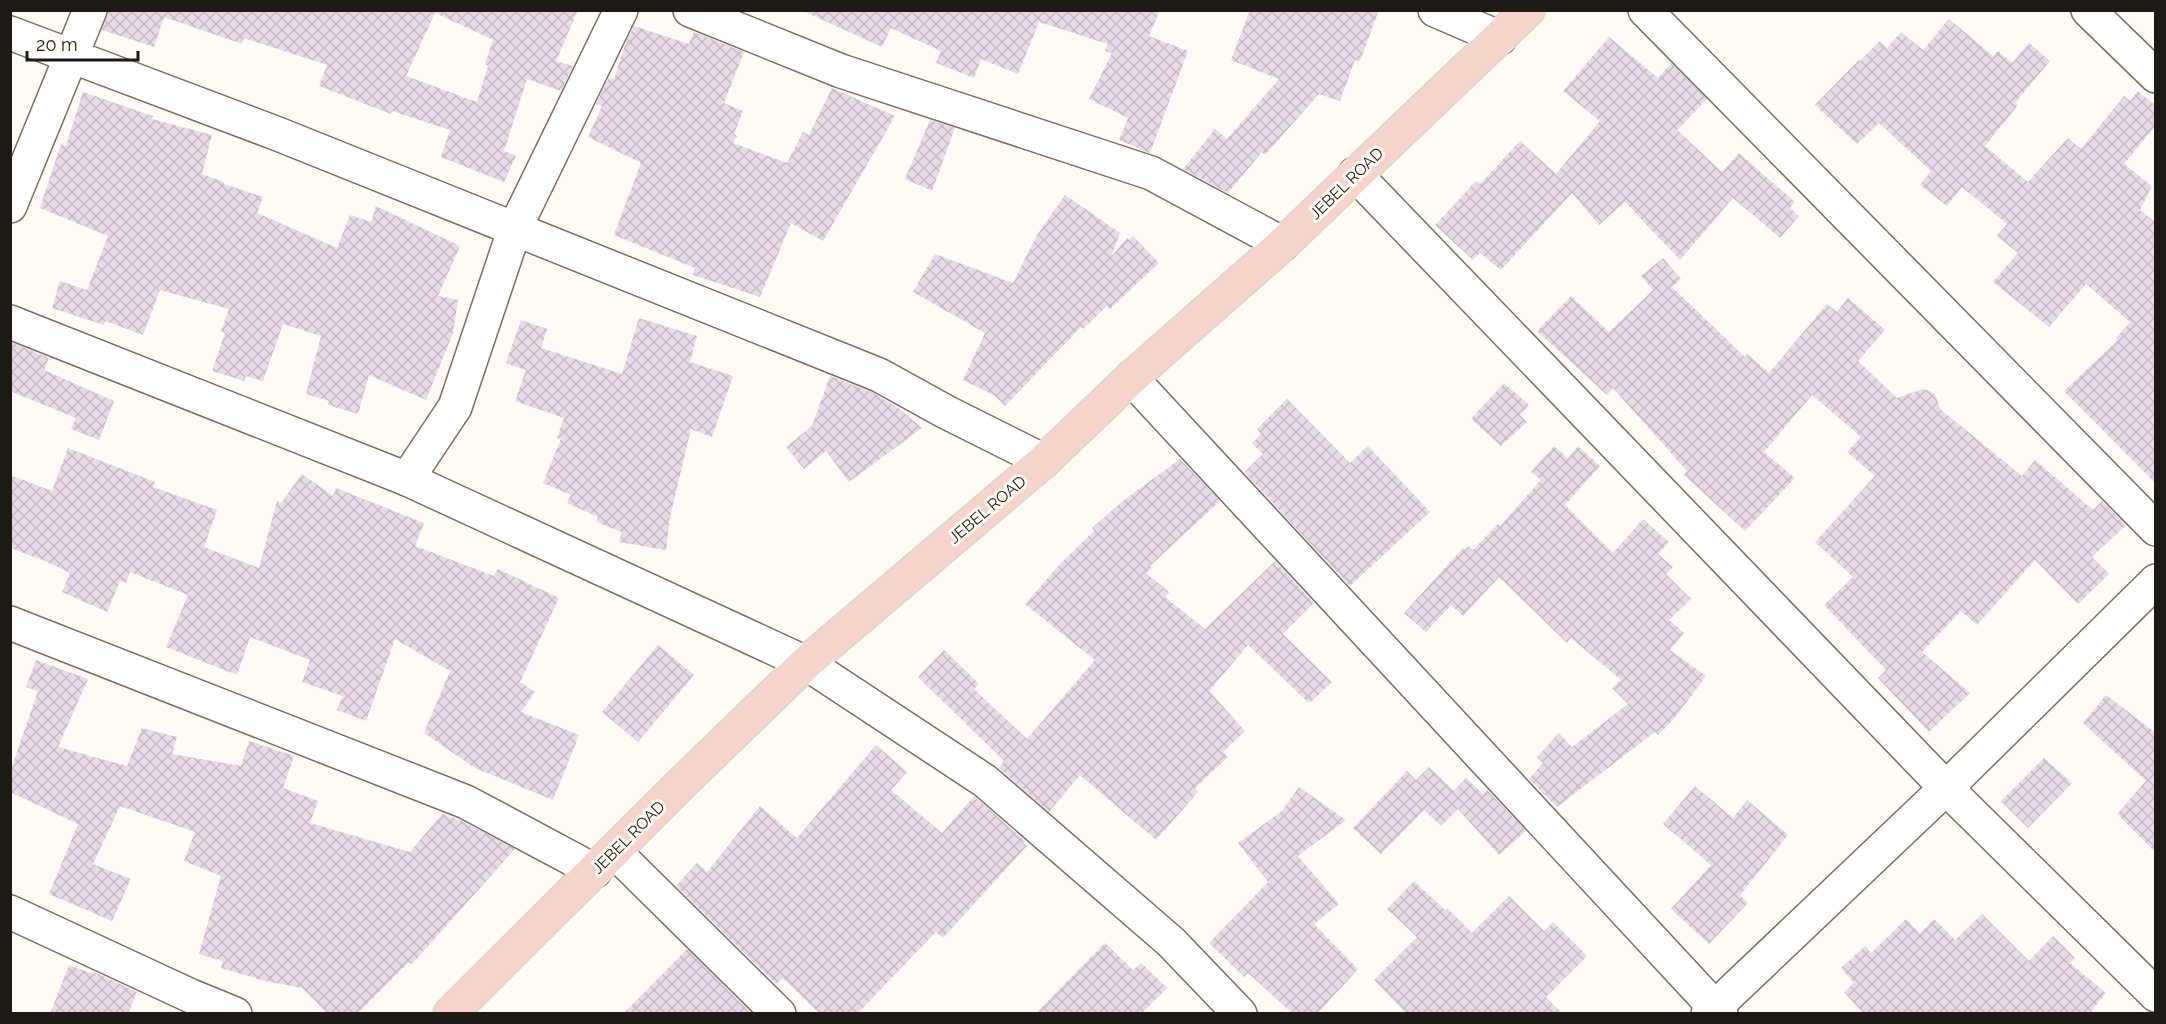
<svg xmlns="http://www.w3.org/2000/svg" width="2166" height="1024" font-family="Raleway,sans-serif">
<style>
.building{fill:url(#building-cross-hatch);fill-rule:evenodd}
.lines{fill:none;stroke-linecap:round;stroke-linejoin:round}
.street-casing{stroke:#7a6e63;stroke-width:36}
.primary-casing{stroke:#d6d6d5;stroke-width:36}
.street{stroke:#fff;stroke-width:33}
.primary{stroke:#f7d4cb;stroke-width:33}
.labels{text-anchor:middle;stroke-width:6;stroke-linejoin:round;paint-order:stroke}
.street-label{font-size:16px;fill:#1d1914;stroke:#fffaf4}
</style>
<defs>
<pattern id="building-cross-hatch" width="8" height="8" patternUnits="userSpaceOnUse" patternTransform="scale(1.5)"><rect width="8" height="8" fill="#e8dae7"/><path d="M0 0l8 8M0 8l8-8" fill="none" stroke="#c7bac5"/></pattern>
</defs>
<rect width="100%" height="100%" fill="#fffaf4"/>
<g class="building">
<path d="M108,10H578L556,61L573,66L561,91L527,79L504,151L516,156L504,182L441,157L450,130L392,111L391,114L319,86L327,65L244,38L242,44L164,17L154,47L102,30ZM435,13L496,41L493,40L485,64L488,66L477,102L406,76Z"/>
<polygon points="801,10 1160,10 1149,36 1188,51 1150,153 1119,140 1128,118 1089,99 1112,53 1105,51 1108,44 1039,22 1018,74 981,59 974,78 936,63 941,51 891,28 882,47"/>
<polygon points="1250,10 1379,10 1360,61 1355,60 1340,101 1319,94 1265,155 1262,152 1228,193 1183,169 1215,129 1227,139 1279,79 1231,60"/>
<polygon points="1949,19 1993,56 1998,51 2012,63 2029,43 2050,61 2015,103 2018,105 1985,146 2028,182 2068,138 2081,149 2124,96 2130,101 2138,91 2156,106 2156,125 2124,164 2152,186 2140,210 2156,223 2156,484 2064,391 2118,340 2116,338 2130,322 2086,284 2049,327 1993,282 2018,253 1997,236 2007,224 1962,187 1947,206 1920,185 1931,171 1879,123 1857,144 1815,105 1859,60 1860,61 1880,41 1887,48 1901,32 1923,50"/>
<polygon points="634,26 689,44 694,32 744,52 724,103 743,111 734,134 737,136 733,143 787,163 803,132 809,135 832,88 895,116 823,241 791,223 760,297 693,275 695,268 614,235 641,163 588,137 602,106 596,104 609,78 614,79 626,42"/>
<polygon points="1609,37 1658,78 1671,63 1707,99 1677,130 1722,172 1739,153 1795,202 1790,208 1799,216 1780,238 1733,198 1680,260 1625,202 1599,225 1572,193 1501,270 1480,253 1473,260 1435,225 1476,181 1480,184 1520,141 1556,174 1600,121 1563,91"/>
<polygon points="83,92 153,116 152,119 212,135 202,174 224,182 224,184 263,197 257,213 337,248 350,215 371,222 376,206 460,246 438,296 458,300 453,333 426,400 369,375 358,414 328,405 329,401 306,394 321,336 283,324 263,381 246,376 244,381 212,371 225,333 221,331 229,309 160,290 143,335 105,321 104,325 52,308 60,281 87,290 108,236 40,208 61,144 66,146"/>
<polygon points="930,120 955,128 932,191 905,179"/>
<polygon points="1065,195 1120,233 1111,257 1127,238 1129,240 1133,236 1159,263 1110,309 1107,306 1083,329 1081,327 1005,406 995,396 963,380 985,333 913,292 935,254 1013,283 1037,235"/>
<polygon points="1663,258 1681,279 1672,287 1745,357 1747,354 1769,373 1827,304 1837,312 1848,298 1885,330 1858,361 1897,398 1923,389 1930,391 1936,396 1940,409 2022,476 2035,460 2093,510 2102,501 2126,525 2092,557 2109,574 2078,604 2035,560 1977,625 1961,611 1922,652 1970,693 1929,732 1878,678 1886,670 1824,605 1853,577 1815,542 1875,476 1847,452 1861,437 1812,395 1764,452 1795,478 1745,531 1684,475 1687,471 1613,388 1607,395 1537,331 1571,296 1609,332 1653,290 1641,276"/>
<polygon points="639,318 697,336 690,362 733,376 712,437 691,429 670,517 666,550 619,542 622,532 596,522 598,517 567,503 571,495 543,483 561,439 557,438 564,418 515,401 526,370 506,363 521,320 547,329 541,348 622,374"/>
<polygon points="10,342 49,358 44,370 114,401 99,440 71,429 76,418 10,391"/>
<polygon points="830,376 871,392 897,407 922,428 849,482 826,451 804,469 786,447 812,426"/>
<polygon points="1504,383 1529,405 1520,415 1527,422 1501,446 1471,419"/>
<polygon points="1287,399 1350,463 1368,446 1430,512 1350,586 1244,472 1263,454 1252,443 1261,434 1257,429"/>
<polygon points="1554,446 1568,458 1578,446 1600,466 1565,505 1613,553 1643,519 1669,542 1658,554 1673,567 1666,574 1691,599 1669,620 1684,633 1670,650 1706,676 1673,720 1658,735 1655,732 1557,807 1529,779 1543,763 1537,757 1559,733 1572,747 1628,704 1612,688 1621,680 1571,638 1567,643 1499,577 1463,616 1451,605 1426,632 1404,613 1463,548 1465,550 1468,546 1473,550 1498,524 1500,526 1541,480 1531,472"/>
<polygon points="68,448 155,482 153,487 217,510 204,547 259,568 277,501 281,503 302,474 333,496 336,488 424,523 415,546 494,576 498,569 559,598 520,682 535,692 521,712 579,735 553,800 475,768 424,733 450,671 395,639 366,721 337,710 343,696 302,682 310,660 250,637 237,675 166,647 188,595 130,572 126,583 120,581 107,612 62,592 70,573 43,560 10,548 10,475 52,491"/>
<polygon points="1180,459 1220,501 1150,566 1152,568 1146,573 1169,592 1165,597 1205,629 1275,561 1314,603 1283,634 1332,682 1311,702 1308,702 1248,645 1209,691 1245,731 1223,752 1228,757 1195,788 1198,792 1156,840 1080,775 1049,812 999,768 1004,761 918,677 944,650 979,684 974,689 1027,739 1095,660 1025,604 1060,564 1094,531 1092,528 1124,500"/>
<polygon points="658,645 694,675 638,742 602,712"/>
<polygon points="36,660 88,679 58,747 127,766 142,728 177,737 172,754 241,766 249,741 294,756 283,788 318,801 310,823 410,852 442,814 462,821 515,849 412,964 409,962 357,1014 328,1014 302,988 265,981 221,968 223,961 199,954 221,876 184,861 195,832 120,806 93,864 131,879 112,921 49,894 78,824 10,792 10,772 38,691 26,687"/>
<polygon points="2106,695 2156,733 2156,853 2117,814 2146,781 2083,723"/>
<polygon points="876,745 907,772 891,790 942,833 974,796 1025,841 1023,843 1027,846 943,938 936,932 857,1014 820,1014 783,978 776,984 676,886 697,863 707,872 760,806 797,838"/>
<polygon points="2044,758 2072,783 2028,828 2001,801"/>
<polygon points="1429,767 1454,791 1466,778 1483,794 1487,790 1526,831 1499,855 1458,809 1441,826 1424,810 1381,854 1353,828 1407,771 1416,780"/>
<polygon points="1695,786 1733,818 1747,800 1788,835 1740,895 1748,903 1709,944 1671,909 1711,865 1663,824"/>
<polygon points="1299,787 1346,820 1298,856 1339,904 1314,924 1358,969 1317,1014 1293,1014 1248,973 1244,977 1209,943 1268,882 1238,843 1282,811"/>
<polygon points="1414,881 1445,910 1447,908 1472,933 1509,896 1544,931 1553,922 1587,956 1546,997 1563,1014 1407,1014 1374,980 1417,937 1387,909"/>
<polygon points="1982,914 2029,961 2053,936 2075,958 2070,963 2106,993 2089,1014 1864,1014 1844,992 1854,983 1841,968 1865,946 1871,953 1906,919 1920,934 1934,919 1955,940"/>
<polygon points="1105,943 1133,970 1141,963 1167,988 1141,1014 1035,1014"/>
<polygon points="687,949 749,1011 746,1014 623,1014"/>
<polygon points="69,965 94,974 94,972 137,992 128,1014 50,1014"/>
</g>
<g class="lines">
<defs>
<g id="street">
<polyline points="690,10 841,71 1151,173 1283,244"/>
<polyline points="1435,10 1500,38"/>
<polyline points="1645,10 2156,529"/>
<polyline points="2088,10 2156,76"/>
<polyline points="10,33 278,134 879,375 946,412 1044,461"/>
<polyline points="1355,174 1946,788 2156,995"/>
<polyline points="10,206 90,10"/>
<polyline points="10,322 407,479 806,663 985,781 1171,942 1240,1014"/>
<polyline points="1131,378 1721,1014"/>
<polyline points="407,479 455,407 515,228 621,10"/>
<polyline points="10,623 466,802 595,871"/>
<polyline points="614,851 779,1014"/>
<polyline points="10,912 191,996 235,1014"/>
<polyline points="1708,1014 1946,788 2156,581"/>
</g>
<polyline id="primary" points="450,1014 681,784 806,663 1044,461 1131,378 1283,244 1528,10"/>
</defs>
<use href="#street" class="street-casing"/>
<use href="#primary" class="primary-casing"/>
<use href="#street" class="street"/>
<use href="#primary" class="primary"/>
</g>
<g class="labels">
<g class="street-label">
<text transform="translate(1346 183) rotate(-44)" y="6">JEBEL ROAD</text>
<text transform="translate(987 509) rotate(-40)" y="6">JEBEL ROAD</text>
<text transform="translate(628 837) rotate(-45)" y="6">JEBEL ROAD</text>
</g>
</g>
<rect width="2166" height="1024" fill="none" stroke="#1d1914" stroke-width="24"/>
<path d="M27 51v9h111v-9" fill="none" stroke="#1d1914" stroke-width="3"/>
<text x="36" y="51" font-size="18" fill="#1d1914" stroke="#fffaf4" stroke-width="4.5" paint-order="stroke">20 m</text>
</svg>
